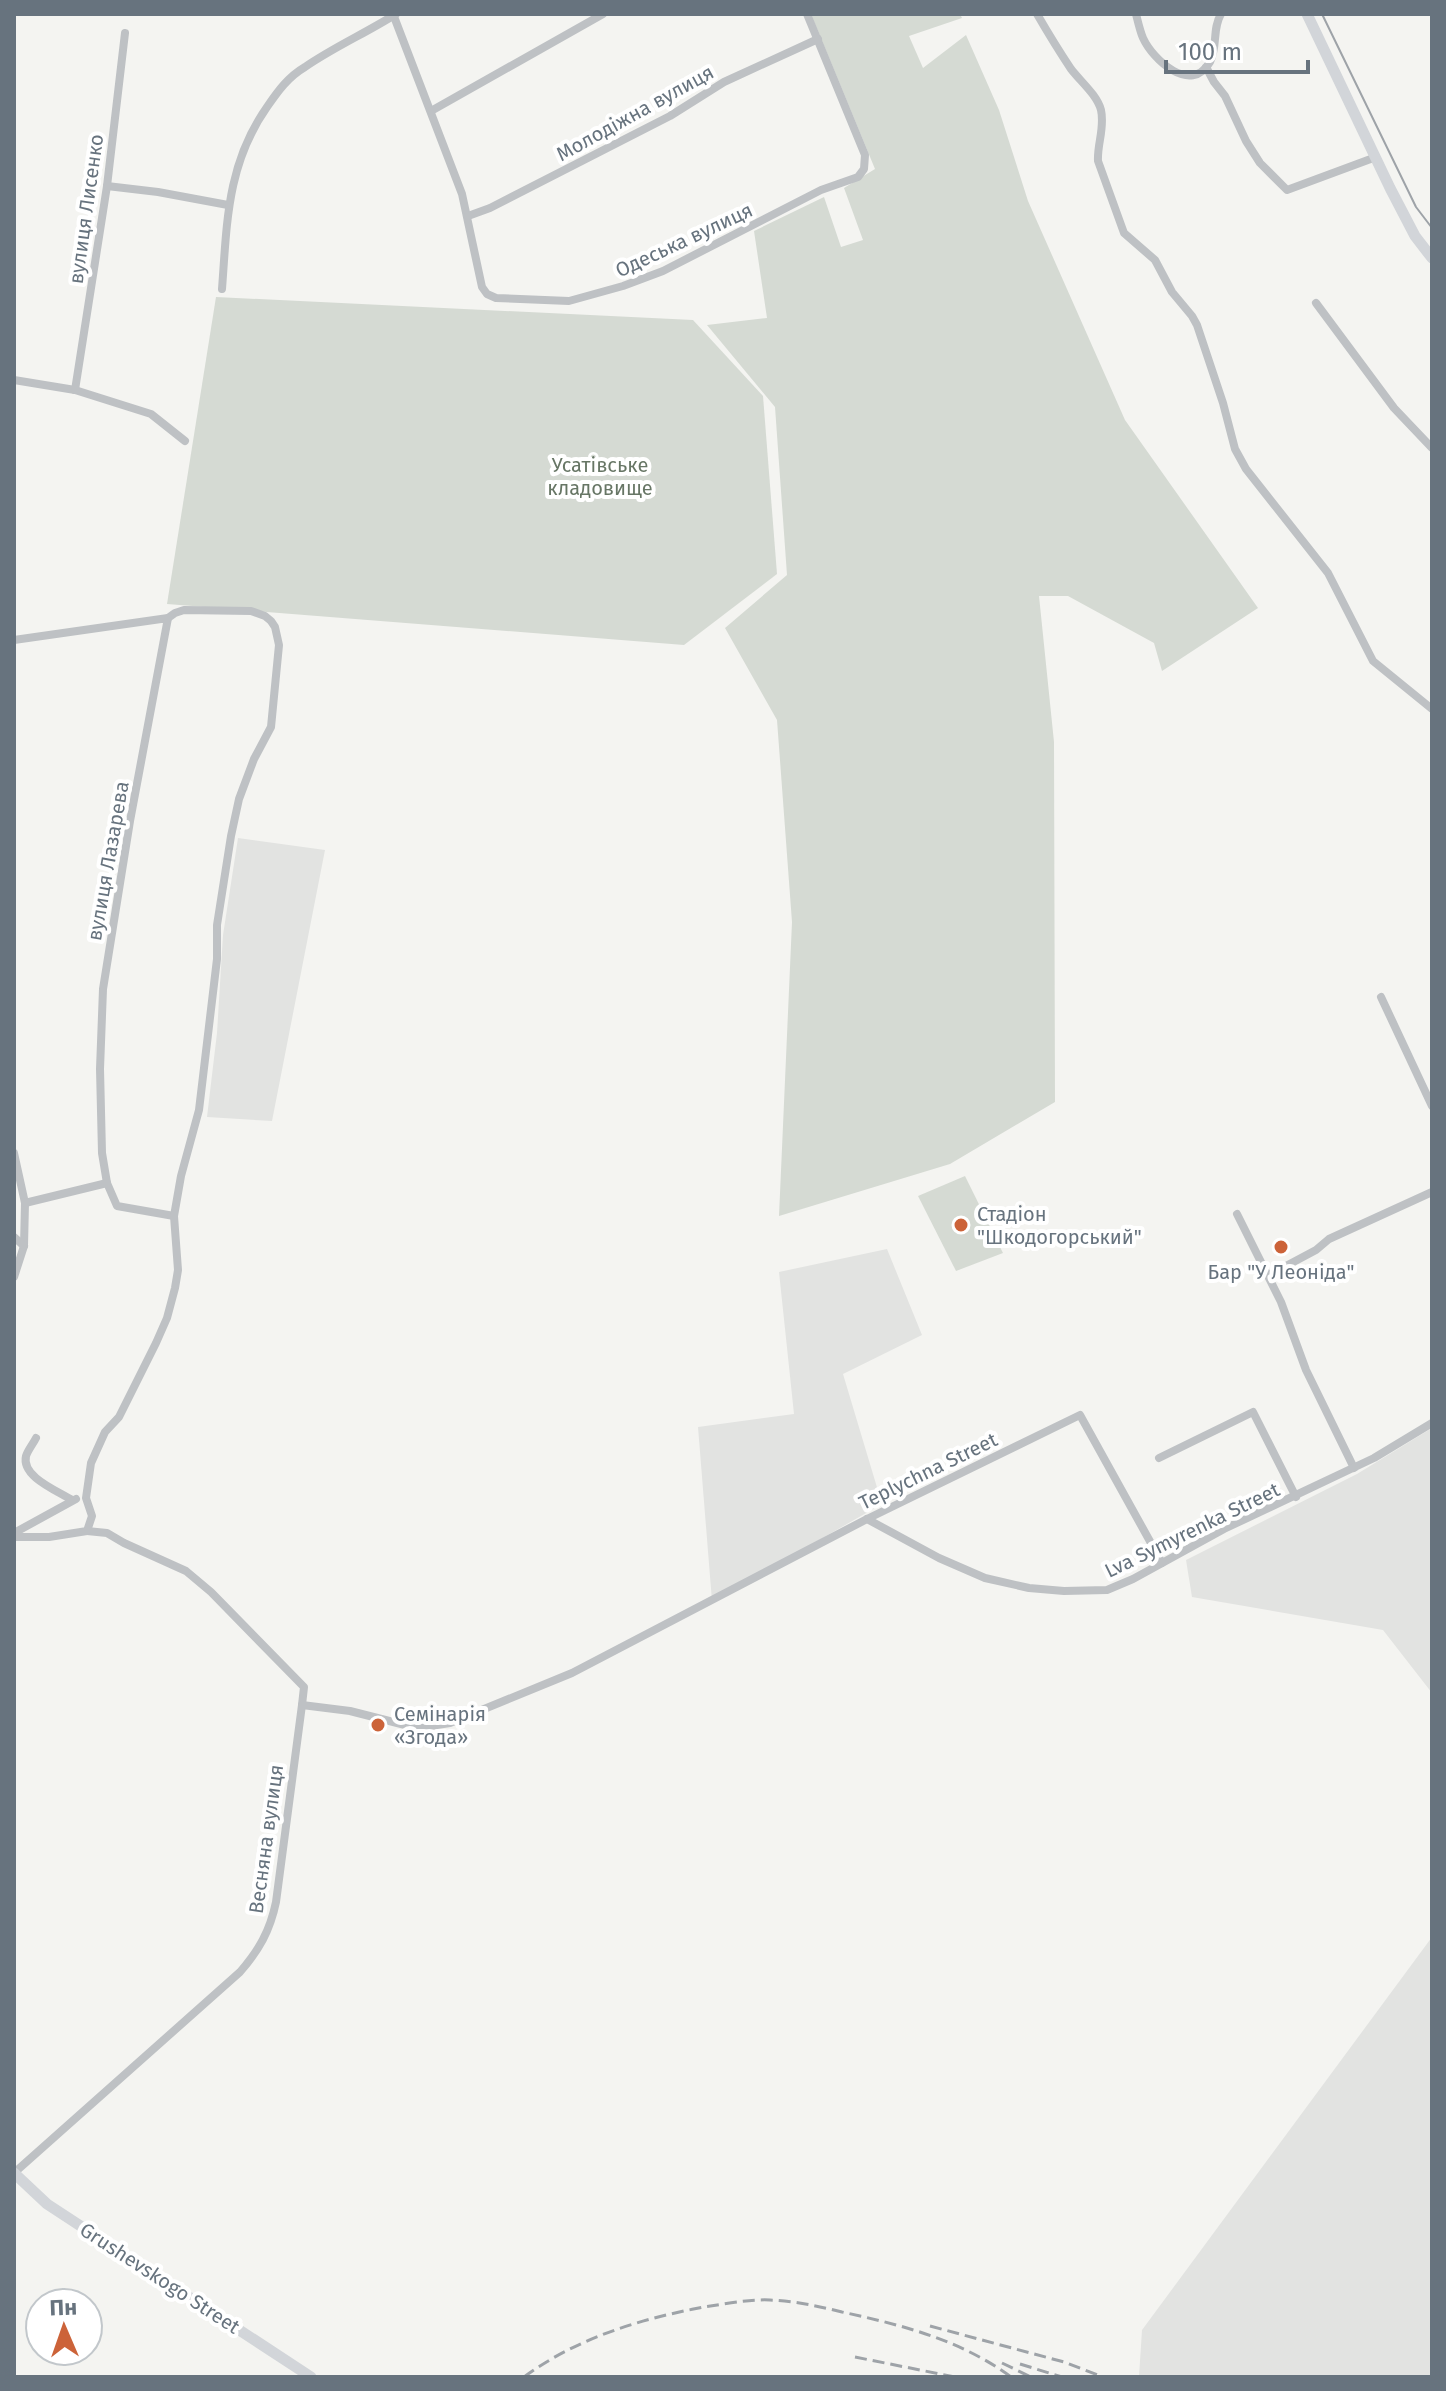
<svg xmlns="http://www.w3.org/2000/svg" width="1446" height="2391" font-family="'Fira Sans',sans-serif">
<style>
.built{fill:#e2e3e1}
.green{fill:#d5dad3}
.lines{fill:none;stroke-linecap:round;stroke-linejoin:round}
.street{stroke:#bec1c4;stroke-width:8}
.secondary{stroke:#d2d5d9;stroke-width:11}
.tram{stroke:#9ea3a8;stroke-width:2}
.rail{stroke:#9ea3a8;stroke-width:3;stroke-dasharray:12 6;stroke-linecap:butt}
.poi-dot{fill:#cc6339;stroke:#fff;stroke-width:3}
.labels{text-anchor:middle;stroke-width:8;stroke-linejoin:round;paint-order:stroke}
.street-label{font-size:20px;fill:#67737e;stroke:#fff}
.park-label{font-size:20px;fill:#677665;stroke:#fff}
.poi-label{font-size:20px;fill:#67737e;stroke:#fff;text-anchor:start}
</style>
<rect width="100%" height="100%" fill="#f4f4f1"/>
<g class="built">
<polygon points="238,838 325,850 272,1121 207,1117 217,1033 223,935"/>
<polygon points="887,1249 922,1335 843,1374 882,1504 712,1601 698,1427 794,1414 779,1272"/>
<polygon points="1432,1428 1432,1693 1383,1630 1192,1597 1186,1560 1357,1474"/>
<polygon points="1432,1937 1432,2377 1139,2377 1142,2330"/>
</g>
<g class="green">
<polygon points="811,14 960,14 962,18 909,36 923,68 966,35 999,110 1028,201 1125,420 1258,608 1162,671 1154,643 1068,596 1039,596 1054,742 1055,1102 950,1164 779,1216 792,922 777,720 725,628 787,575 775,407 707,325 767,318 754,231 824,197 841,247 863,240 844,188 875,169"/>
<polygon points="216,297 693,320 763,396 777,574 684,645 167,604"/>
<polygon points="965,1176 1003,1253 956,1271 918,1196"/>
</g>
<g class="lines">
<g class="street">
<polyline points="393,14 462,194 482,287 487,294 496,298 569,301 623,286 663,271 821,190 858,177 864,169 865,155 807,14"/>
<path d="M1037,14C1048,33 1059,51 1071,69C1081,82 1097,95 1101,110C1105,128 1097,144 1098,161L1124,233L1155,260L1172,292L1192,316L1197,325L1223,403L1235,449L1246,469L1328,573L1373,661L1432,709"/>
<path d="M1136,14C1138,22 1140,31 1143,38C1153,60 1191,95 1210,62C1218,46 1212,29 1221,14"/>
<polyline points="1206,67 1214,82 1225,96 1246,141 1260,163 1287,190 1376,157"/>
<polyline points="431,111 603,14"/>
<polyline points="107,186 158,192 228,205"/>
<polyline points="468,216 490,208 670,116 724,82 818,39"/>
<path d="M222,289C227,222 227,164 267,107C278,91 288,77 305,67C334,47 366,33 396,14"/>
<polyline points="1316,303 1394,408 1432,448"/>
<polyline points="14,380 75,390 151,414 185,441"/>
<polyline points="75,390 107,186 125,33"/>
<polyline points="14,640 168,618 130,821 103,989 100,1069 102,1153 107,1183 117,1206 174,1216"/>
<polyline points="1381,997 1432,1106"/>
<polyline points="14,1153 25,1203 24,1246 14,1277"/>
<polyline points="25,1203 107,1183"/>
<polyline points="1237,1214 1281,1302 1306,1370 1354,1468"/>
<polyline points="14,1237 24,1246"/>
<polyline points="1269,1275 1316,1250 1329,1239 1432,1192"/>
<path d="M36,1438C33,1444 28,1450 26,1456C21,1477 58,1491 72,1500"/>
<polyline points="1159,1458 1253,1412 1296,1497"/>
<polyline points="867,1519 939,1558 985,1578 1029,1588 1064,1591 1107,1590 1133,1579 1224,1529 1374,1458 1432,1423"/>
<polyline points="87,1531 107,1533 124,1543 186,1571 211,1592 304,1687 302,1705"/>
<polyline points="14,1533 76,1499"/>
<polyline points="14,1537 49,1537 87,1531 92,1516 86,1498 91,1463 105,1432 119,1417 156,1343 167,1318 175,1288 178,1270 174,1216 181,1176 199,1110 217,959 217,925 231,836 239,799 254,759 271,727 279,645 275,627 271,621 265,616 251,611 184,610 175,613 168,618"/>
<path d="M14,2173L240,1972C259,1950 270,1931 276,1902L302,1705L350,1711L409,1726L424,1727L450,1723L572,1673L867,1519L1080,1415L1162,1563"/>
</g>
<g class="secondary">
<polyline points="1307,14 1390,188 1415,236 1432,258"/>
<polyline points="14,2173 47,2204 311,2377"/>
</g>
<polyline class="tram" points="1322,14 1416,207 1432,228"/>
<g class="rail">
<polyline points="930,2326 1064,2362 1103,2377"/>
<polyline points="855,2357 955,2377"/>
<polyline points="1002,2363 1031,2377"/>
<polyline points="1020,2364 1062,2377"/>
<path d="M524,2377C577,2338 640,2319 704,2307C725,2304 748,2299 770,2300C794,2301 818,2306 842,2312C902,2325 961,2340 1011,2377"/>
</g>
</g>
<g class="poi-dot">
<circle cx="961" cy="1225" r="8"/>
<circle cx="1281" cy="1247" r="8"/>
<circle cx="378" cy="1725" r="8"/>
</g>
<g class="labels">
<g class="street-label">
<text transform="translate(635 113) rotate(-29)" y="7">Молодіжна вулиця</text>
<text transform="translate(86 209) rotate(-82)" y="7">вулиця Лисенко</text>
<text transform="translate(684 240) rotate(-25)" y="7">Одеська вулиця</text>
<text transform="translate(108 861) rotate(-80)" y="7">вулиця Лазарева</text>
<text transform="translate(928 1471) rotate(-26)" y="7">Teplychna Street</text>
<text transform="translate(1192 1530) rotate(-26)" y="7">Lva Symyrenka Street</text>
<text transform="translate(266 1839) rotate(-82)" y="7">Весняна вулиця</text>
<text transform="translate(160 2278) rotate(33)" y="7">Grushevskogo Street</text>
</g>
<g class="park-label">
<text x="600" y="472">Усатівське<tspan x="600" dy="23">кладовище</tspan></text>
</g>
<g class="poi-label">
<text x="977" y="1221">Стадіон<tspan x="977" dy="23">"Шкодогорський"</tspan></text>
<text x="1281" y="1279" text-anchor="middle">Бар "У Леоніда"</text>
<text x="394" y="1721">Семінарія<tspan x="394" dy="23">«Згода»</tspan></text>
</g>
</g>
<rect width="1446" height="2391" fill="none" stroke="#67737e" stroke-width="32"/>
<g transform="translate(64 2327) rotate(358)"><circle r="38" fill="#ffffff" stroke="#c2c7cb" stroke-width="2"/>
<path d="M0-6L14 30L0 20L-14 30Z" fill="#cc6339"/>
<text y="-12" font-size="22" font-weight="bold" text-anchor="middle" fill="#67737e">Пн</text>
</g>
<path d="M1166 60v12h142v-12" fill="none" stroke="#67737e" stroke-width="4"/>
<text x="1178" y="60" font-size="24" fill="#67737e" stroke="#ffffff" stroke-width="6" paint-order="stroke">100 m</text>
</svg>
